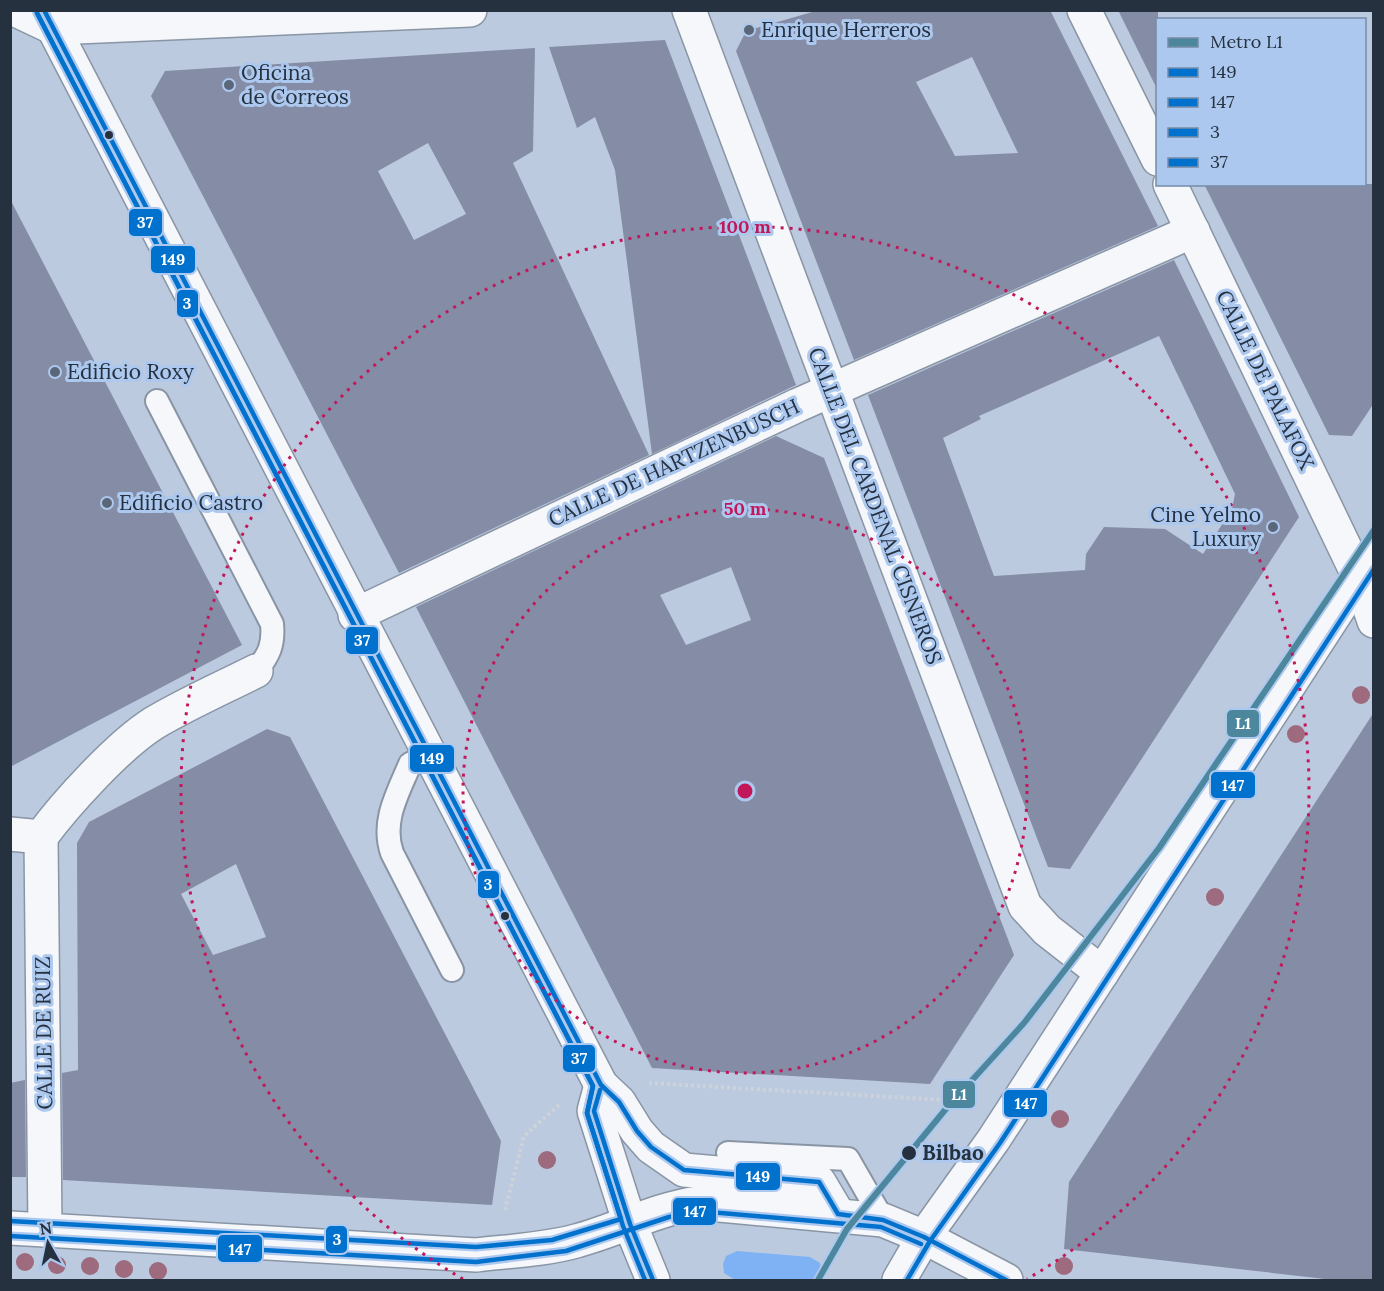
<svg xmlns="http://www.w3.org/2000/svg" width="1384" height="1291" font-family="Lora,serif">
<style>
.water{fill:#7fb2f5}
.building{fill:#858ca6;fill-rule:evenodd}
.lines{fill:none;stroke-linecap:round;stroke-linejoin:round}
.service-casing{stroke:#8995a5;stroke-width:26}
.minor-casing{stroke:#8995a5;stroke-width:36}
.tertiary-casing{stroke:#8995a5;stroke-width:36}
.primary-casing{stroke:#8995a5;stroke-width:36}
.path{stroke:#ced2d9;stroke-width:4;stroke-dasharray:3 3;stroke-linecap:butt}
.service{stroke:#f5f7fa;stroke-width:22}
.minor{stroke:#f5f7fa;stroke-width:33}
.tertiary{stroke:#f5f7fa;stroke-width:33}
.primary{stroke:#f5f7fa;stroke-width:33}
.bus-1-casing{stroke:#acc8ee;stroke-width:9}
.bus-2-casing{stroke:#acc8ee;stroke-width:9}
.bus-3-casing{stroke:#acc8ee;stroke-width:9}
.bus-4-casing{stroke:#acc8ee;stroke-width:9}
.bus-1{stroke:#0072ce;stroke-width:4.5}
.bus-2{stroke:#0072ce;stroke-width:4.5}
.bus-3{stroke:#0072ce;stroke-width:4.5}
.bus-4{stroke:#0072ce;stroke-width:4.5}
.metro-1-casing{stroke:#acc8ee;stroke-width:10}
.metro-1{stroke:#4d879e;stroke-width:6}
.tree{fill:#9d6a7e}
.ring{fill:none;stroke:#c2185b;stroke-width:3;stroke-dasharray:3 6}
.poi-dot{fill:#5a6778;stroke:#acc8ee;stroke-width:2}
.bus-dot{fill:#263140;stroke:#acc8ee;stroke-width:2}
.labels{text-anchor:middle;stroke-width:6;stroke-linejoin:round;paint-order:stroke}
.poi-label{font-size:21px;fill:#263140;stroke:#acc8ee;text-anchor:start}
.street-label{font-size:21px;fill:#263140;stroke:#acc8ee}
.stop-label{font-size:21px;font-weight:bold;fill:#263140;stroke:#acc8ee;text-anchor:start}
.centre{fill:#c2185b;stroke:#acc8ee;stroke-width:3}
.ring-label{font-size:18px;text-anchor:middle;font-weight:bold;fill:#c2185b;stroke:#acc8ee;stroke-width:6;stroke-linejoin:round;paint-order:stroke}
.line-badge{stroke:#acc8ee;stroke-width:2}
.badge-label{font-size:16px;text-anchor:middle;font-weight:bold;fill:#fff}
</style>
<rect width="100%" height="100%" fill="#bbcadf"/>
<polygon class="water" points="737,1251 810,1257 820,1263 822,1275 818,1280 735,1280 724,1273 723,1264 726,1256"/>
<g class="building">
<path d="M819,10H1050L1158,226L854,360L736,51L746,31ZM972,57L1018,153L955,156L916,82Z"/>
<polygon points="1118,10 1158,10 1158,91"/>
<polygon points="665,40 796,385 652,454 615,170 595,117 577,128 549,47"/>
<path d="M535,48L533,151L513,163L649,455L399,573L151,96L165,71ZM428,143L466,214L414,240L378,171Z"/>
<polygon points="1204,184 1374,184 1374,403 1352,436 1329,435"/>
<polygon points="10,199 242,645 10,767"/>
<path d="M1174,260L1299,517L1070,869L1048,867L868,395ZM1159,336L1235,494L1232,509L1203,554L1165,529L1104,527L1086,554L1085,570L994,576L943,438L981,419L979,416Z"/>
<path d="M776,436L824,458L1014,955L930,1084L652,1068L416,607ZM731,567L751,620L686,645L660,595Z"/>
<polygon points="1374,712 1374,1281 1343,1281 1064,1249 1069,1182"/>
<path d="M267,729L290,737L501,1141L492,1205L63,1180L62,1073L78,1070L77,843L89,822ZM236,864L266,937L213,955L181,894Z"/>
<polygon points="25,1080 26,1177 10,1177 10,1083"/>
</g>
<g class="lines">
<defs>
<g id="service">
<path d="M157,401L272,624C274,645 269,655 256,671"/>
<path d="M429,754L410,764C398,793 381,821 392,853L452,970"/>
<polyline points="728,1153 848,1159 883,1220"/>
</g>
<g id="minor">
<polyline points="16,10 54,28 470,10"/>
<polyline points="689,10 1025,906 1047,930 1102,973"/>
<polyline points="1084,10 1158,159"/>
<polyline points="1170,184 1359,577 1374,621"/>
<polyline points="355,615 798,405 1193,231"/>
<polyline points="10,834 41,837"/>
<polyline points="41,837 45,1230"/>
<path d="M41,837C66,803 119,745 154,723C186,704 222,688 256,671"/>
</g>
<g id="tertiary">
<polyline points="44,10 601,1085 619,1102 637,1131 651,1147 684,1170 819,1182 838,1214"/>
<polyline points="601,1085 594,1111 630,1224"/>
<polyline points="924,1237 994,1139 1374,554"/>
</g>
<g id="primary">
<polyline points="630,1224 653,1280"/>
<path d="M10,1228L476,1255C509,1251 544,1250 576,1241C617,1230 656,1209 698,1203L883,1220L924,1237L1006,1280"/>
<polyline points="899,1280 924,1237"/>
</g>
</defs>
<use href="#service" class="service-casing"/>
<use href="#minor" class="minor-casing"/>
<use href="#tertiary" class="tertiary-casing"/>
<use href="#primary" class="primary-casing"/>
<g class="path">
<polyline points="649,1083 962,1101"/>
<polyline points="505,1210 524,1136 560,1104"/>
</g>
<use href="#service" class="service"/>
<use href="#minor" class="minor"/>
<use href="#tertiary" class="tertiary"/>
<use href="#primary" class="primary"/>
<defs>
<g id="bus-1">
<polyline points="44,10 601,1085 619,1102 637,1131 651,1147 684,1170 819,1182 838,1214 883,1220 924,1237 1006,1280"/>
<polyline points="600,1090 594,1111 630,1224 653,1280"/>
</g>
<g id="bus-2">
<polyline points="10,1236 476,1262 566,1251 669,1217 698,1211 881,1227 921,1244"/>
<polyline points="907,1280 930,1241 1000,1143 1374,569"/>
</g>
<polyline id="bus-3" points="10,1221 476,1247 552,1240 621,1219 587,1113 593,1086 37,13"/>
<polyline id="bus-4" points="37,13 593,1086 587,1113 623,1226 645,1280"/>
</defs>
<use href="#bus-1" class="bus-1-casing"/>
<use href="#bus-2" class="bus-2-casing"/>
<use href="#bus-3" class="bus-3-casing"/>
<use href="#bus-4" class="bus-4-casing"/>
<use href="#bus-1" class="bus-1"/>
<use href="#bus-2" class="bus-2"/>
<use href="#bus-3" class="bus-3"/>
<use href="#bus-4" class="bus-4"/>
<defs>
<polyline id="metro-1" points="818,1280 847,1229 945,1110 1024,1023 1159,848 1374,530"/>
</defs>
<use href="#metro-1" class="metro-1-casing"/>
<use href="#metro-1" class="metro-1"/>
</g>
<g class="tree">
<circle cx="1361" cy="695" r="9"/>
<circle cx="1296" cy="734" r="9"/>
<circle cx="1215" cy="897" r="9"/>
<circle cx="1060" cy="1119" r="9"/>
<circle cx="547" cy="1160" r="9"/>
<circle cx="25" cy="1262" r="9"/>
<circle cx="57" cy="1265" r="9"/>
<circle cx="90" cy="1266" r="9"/>
<circle cx="1064" cy="1266" r="9"/>
<circle cx="124" cy="1269" r="9"/>
<circle cx="158" cy="1271" r="9"/>
</g>
<g class="ring">
<circle cx="745" cy="791" r="282"/>
<path d="M463 1279A564 564 0 1 1 1027 1279"/>
</g>
<g class="poi-dot">
<circle cx="749" cy="30" r="6"/>
<circle cx="229" cy="85" r="6"/>
<circle cx="55" cy="372" r="6"/>
<circle cx="107" cy="503" r="6"/>
<circle cx="1273" cy="527" r="6"/>
</g>
<g class="bus-dot">
<circle cx="109" cy="135" r="5"/>
<circle cx="505" cy="916" r="5"/>
<circle cx="909" cy="1153" r="8"/>
</g>
<g class="labels">
<g class="poi-label">
<text x="761" y="37">Enrique Herreros</text>
<text x="241" y="80">Oficina<tspan x="241" dy="24">de Correos</tspan></text>
<text x="67" y="379">Edificio Roxy</text>
<text x="119" y="510">Edificio Castro</text>
<text x="1261" y="522" text-anchor="end">Cine Yelmo<tspan x="1261" dy="24">Luxury</tspan></text>
</g>
<g class="street-label">
<text transform="translate(1265 380) rotate(64)" y="7">CALLE DE PALAFOX</text>
<text transform="translate(674 463) rotate(-25)" y="7">CALLE DE HARTZENBUSCH</text>
<text transform="translate(875 506) rotate(69)" y="7">CALLE DEL CARDENAL CISNEROS</text>
<text transform="translate(44 1033) rotate(-91)" y="7">CALLE DE RUIZ</text>
</g>
<g class="stop-label">
<text x="922" y="1160">Bilbao</text>
</g>
</g>
<circle cx="745" cy="791" r="9" class="centre"/>
<g class="ring-label">
<text x="745" y="233">100 m</text>
<text x="745" y="515">50 m</text>
</g>
<g class="line-badge">
<rect x="128" y="208" width="35" height="29" rx="6" fill="#0072ce"/>
<rect x="150" y="245" width="46" height="29" rx="6" fill="#0072ce"/>
<rect x="176" y="289" width="23" height="29" rx="6" fill="#0072ce"/>
<rect x="345" y="626" width="34" height="29" rx="6" fill="#0072ce"/>
<rect x="1226" y="709" width="34" height="29" rx="6" fill="#4d879e"/>
<rect x="409" y="744" width="46" height="29" rx="6" fill="#0072ce"/>
<rect x="1210" y="771" width="46" height="28" rx="6" fill="#0072ce"/>
<rect x="477" y="870" width="23" height="29" rx="6" fill="#0072ce"/>
<rect x="562" y="1044" width="34" height="29" rx="6" fill="#0072ce"/>
<rect x="942" y="1080" width="34" height="29" rx="6" fill="#4d879e"/>
<rect x="1003" y="1089" width="45" height="29" rx="6" fill="#0072ce"/>
<rect x="735" y="1162" width="46" height="29" rx="6" fill="#0072ce"/>
<rect x="672" y="1197" width="45" height="29" rx="6" fill="#0072ce"/>
<rect x="325" y="1225" width="23" height="29" rx="6" fill="#0072ce"/>
<rect x="217" y="1234" width="46" height="29" rx="6" fill="#0072ce"/>
</g>
<g class="badge-label">
<text x="145" y="228">37</text>
<text x="173" y="265">149</text>
<text x="187" y="309">3</text>
<text x="362" y="646">37</text>
<text x="1243" y="729">L1</text>
<text x="432" y="764">149</text>
<text x="1233" y="791">147</text>
<text x="488" y="890">3</text>
<text x="579" y="1064">37</text>
<text x="959" y="1100">L1</text>
<text x="1026" y="1109">147</text>
<text x="758" y="1182">149</text>
<text x="695" y="1217">147</text>
<text x="337" y="1245">3</text>
<text x="240" y="1255">147</text>
</g>
<rect width="1384" height="1291" fill="none" stroke="#263140" stroke-width="24"/>
<rect x="1156" y="18" width="210" height="168" fill="#acc8ee" stroke="#768ca8" stroke-width="1.5"/>
<rect x="1168" y="38" width="30" height="9" fill="#4d879e" stroke="#768ca8" stroke-width="1.5"/>
<text x="1210" y="48" font-size="18" fill="#263140">Metro L1</text>
<rect x="1168" y="68" width="30" height="9" fill="#0072ce" stroke="#768ca8" stroke-width="1.5"/>
<text x="1210" y="78" font-size="18" fill="#263140">149</text>
<rect x="1168" y="98" width="30" height="9" fill="#0072ce" stroke="#768ca8" stroke-width="1.5"/>
<text x="1210" y="108" font-size="18" fill="#263140">147</text>
<rect x="1168" y="128" width="30" height="9" fill="#0072ce" stroke="#768ca8" stroke-width="1.5"/>
<text x="1210" y="138" font-size="18" fill="#263140">3</text>
<rect x="1168" y="158" width="30" height="9" fill="#0072ce" stroke="#768ca8" stroke-width="1.5"/>
<text x="1210" y="168" font-size="18" fill="#263140">37</text>
<g transform="translate(48 1243) rotate(351)" stroke="#acc8ee" stroke-width="4.5" paint-order="stroke">
<path d="M0-4.5L10 22L0 15L-10 22Z" fill="#263140"/>
<text y="-9" font-size="16" font-weight="bold" text-anchor="middle" fill="#263140">N</text>
</g>
</svg>
